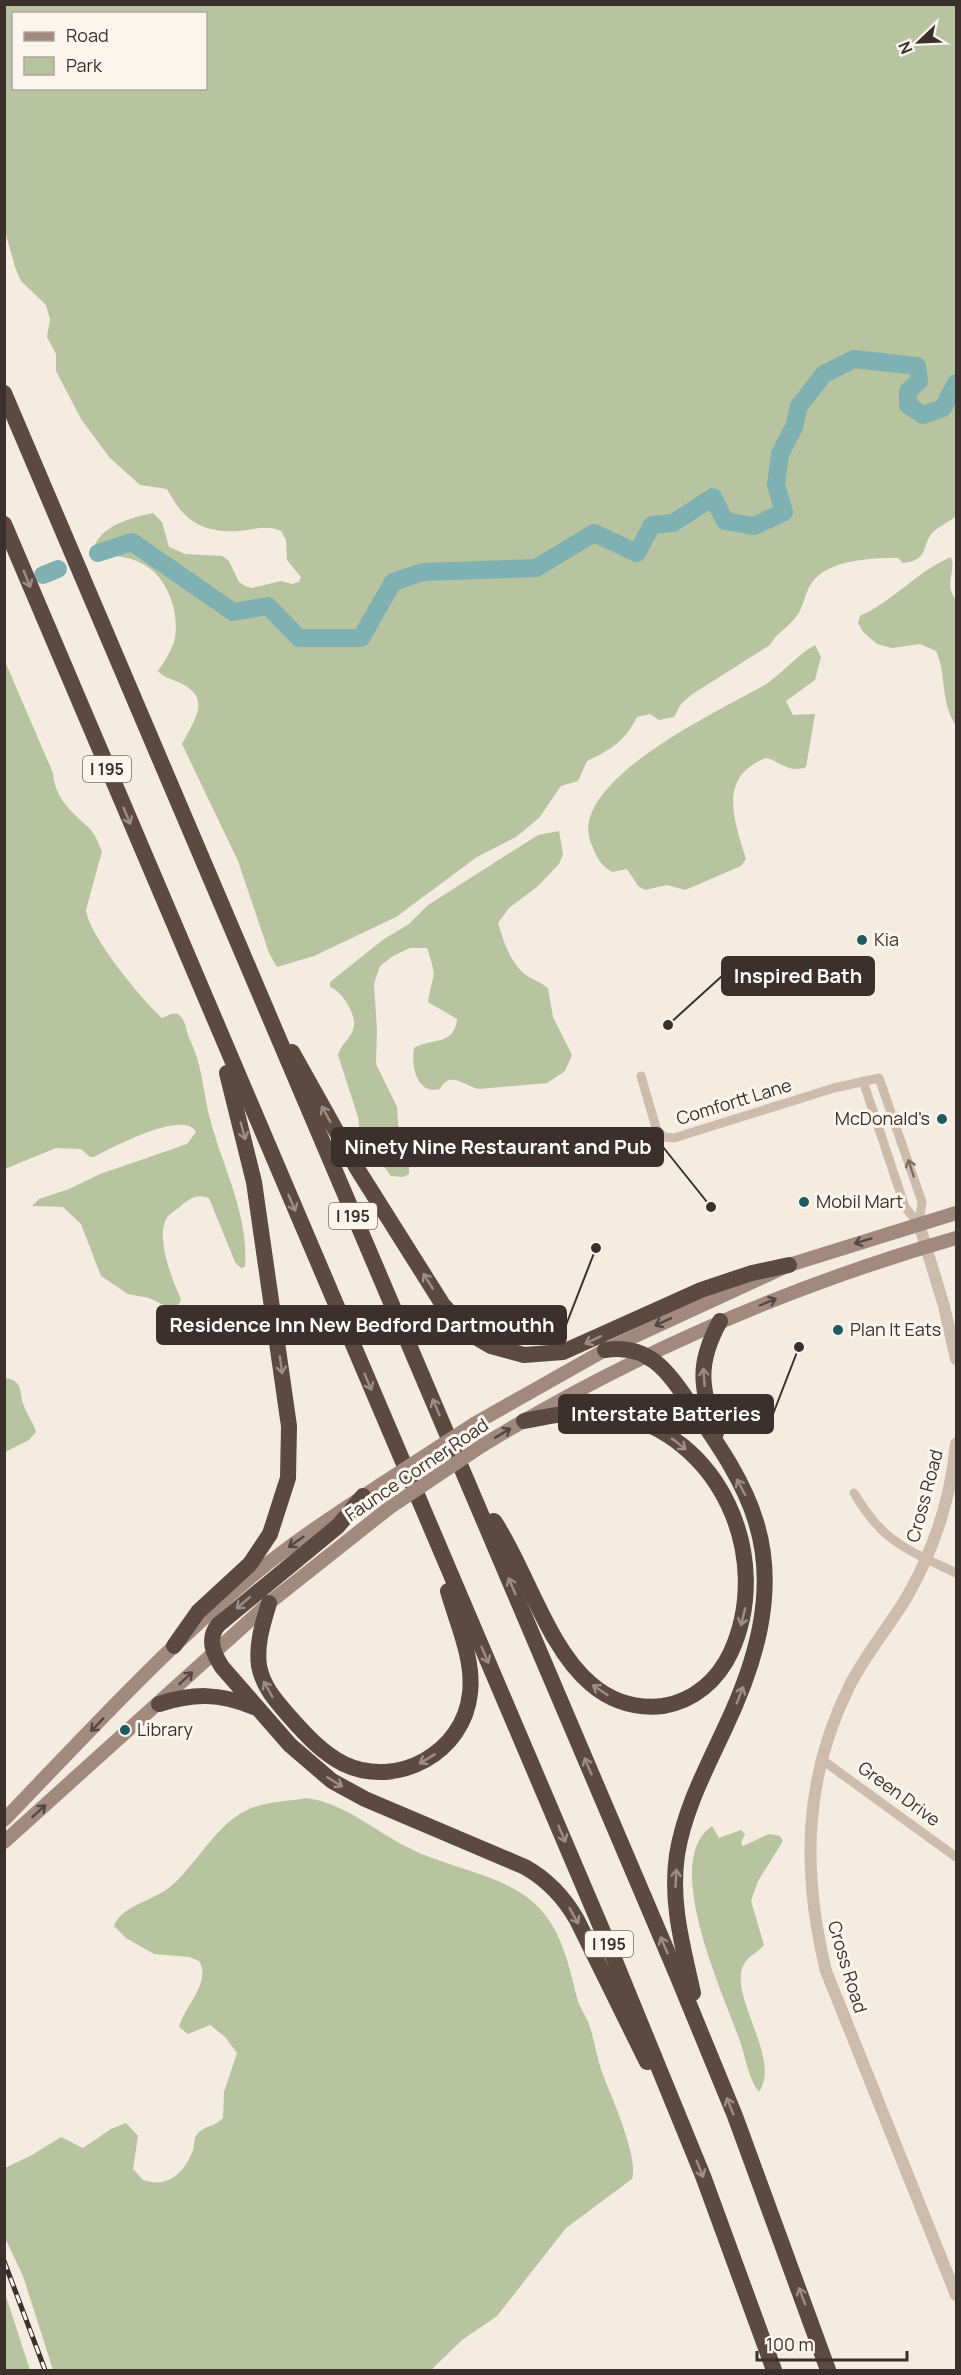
<svg xmlns="http://www.w3.org/2000/svg" width="961" height="2375" font-family="Manrope,sans-serif">
<style>
.green{fill:#b8c4a0;fill-rule:evenodd}
.lines{fill:none;stroke-linecap:round;stroke-linejoin:round}
.river{stroke:#7fb0b2;stroke-width:18}
.minor{stroke:#cdbbac;stroke-width:9}
.tertiary{stroke:#cdbbac;stroke-width:12}
.secondary{stroke:#a18a7d;stroke-width:14}
.motorway{stroke:#5c4a42;stroke-width:16}
.rail-casing{stroke:#3b302b;stroke-width:5}
.rail{stroke:#fbf5ee;stroke-width:3;stroke-dasharray:9;stroke-linecap:butt}
.secondary-bridge{stroke:#a18a7d;stroke-width:14}
.oneway{stroke:#9c8e87}
.oneway2{stroke:#7d6f65}
.oneway3{stroke:#544640}
.poi-dot{fill:#1f5a5e;stroke:#fbf5ee;stroke-width:2}
.labels{text-anchor:middle;stroke-width:6;stroke-linejoin:round;paint-order:stroke}
.shield{fill:#fbf5ee;stroke:#756b66;stroke-width:1.5}
.shield-label{font-size:16px;font-weight:bold;fill:#3b302b}
.poi-label{font-size:18px;fill:#3b302b;stroke:#fbf5ee;text-anchor:start}
.street-label{font-size:18px;fill:#3b302b;stroke:#fbf5ee}
.leader{fill:none;stroke:#3b302b;stroke-width:2}
.callout-dot{fill:#3b302b;stroke:#fbf5ee;stroke-width:2}
.callout{fill:#3b302b;stroke:#3b302b;stroke-width:2}
.callout-label{font-size:20px;text-anchor:middle;font-weight:bold;fill:#fff}
</style>
<rect width="100%" height="100%" fill="#f4ebe1"/>
<g class="green">
<path d="M4,5H956V516C949,522 939,526 932,533C921,546 930,560 903,563L898,558C872,558 827,559 811,584C805,593 804,605 798,614C791,626 777,632 770,645L691,695L681,704L674,717L659,720L650,714L637,717C624,742 612,749 587,761L578,781L561,786L539,818L516,837L477,857L396,917L314,956L277,967L269,953L238,861L182,744C195,719 213,697 178,682C171,679 163,677 158,671C164,662 170,653 174,642C181,615 168,577 143,564C128,555 109,558 94,548C101,525 131,518 153,513L162,522L169,547L185,554L222,556L229,561L239,582L245,586L252,588L281,581L292,584L299,582L301,577L287,560L286,540L281,531C266,524 254,530 239,531C202,533 184,521 167,489L140,485L109,457L81,419L56,371V354L47,337L50,319L46,305L21,281L15,267L4,228ZM14,14H206V88H14Z"/>
<path d="M951,557C956,572 944,585 956,600V725C940,703 947,675 936,651L920,644L892,648L877,644L863,632L858,623L860,616C893,601 918,571 951,557Z"/>
<path d="M815,645L821,657L815,680L786,701L793,715L815,714L806,767C789,774 780,761 766,758C717,777 734,820 746,859L741,866L685,890L667,885L645,890L638,886L627,869L612,872C599,864 597,857 591,843C566,782 719,711 761,687C781,676 795,656 815,645Z"/>
<path d="M4,659L53,773C55,799 71,811 88,827C95,833 98,843 102,851L86,910C89,936 142,1000 162,1018C167,1016 175,1011 179,1015C187,1022 186,1032 190,1040C201,1062 203,1087 208,1111C220,1163 249,1211 245,1267L241,1268L235,1262L209,1198C198,1194 192,1197 183,1204C179,1208 172,1212 168,1216C154,1234 172,1280 181,1299L179,1304L170,1308L149,1298L128,1294L101,1276L81,1224L63,1207L32,1206L39,1199L69,1189L100,1174L187,1144L196,1132C185,1109 111,1148 94,1157H90L81,1149L56,1148L5,1169Z"/>
<path d="M559,831L563,854L559,864L537,887L509,908L498,923C503,941 511,964 526,975C533,980 541,982 548,988L553,1017L572,1055L565,1071L547,1083L479,1089C464,1086 450,1070 440,1089C416,1095 411,1065 414,1048C430,1038 455,1046 457,1019L428,1002C433,971 438,981 427,948H410L393,956L380,966L374,984L377,1030L376,1064L397,1107L399,1136L409,1159V1174L403,1177L391,1176L360,1134L358,1117L338,1055C340,1045 352,1038 354,1026C356,1014 342,991 330,987V982L384,939L409,924L428,905L538,835Z"/>
<path d="M5,1378C24,1380 19,1394 24,1406C27,1415 34,1423 36,1432L29,1440L5,1452Z"/>
<path d="M306,1798C345,1803 373,1830 407,1847C443,1866 486,1871 521,1893C559,1917 567,1958 577,1998C580,2009 587,2017 590,2027C595,2043 597,2059 603,2075C612,2098 639,2158 632,2179L566,2228L497,2316L462,2340L431,2370H53L23,2276L5,2238V2168L32,2155L61,2137L83,2148L111,2129L126,2123L138,2136L133,2169L143,2180C168,2189 185,2172 193,2150C195,2143 193,2138 199,2132C206,2126 217,2125 223,2118L224,2092L237,2053L225,2037L210,2025L188,2034L179,2027C184,2007 212,1982 199,1961L189,1957L154,1954L126,1938L114,1926C121,1907 150,1901 166,1890C196,1868 212,1827 247,1810C266,1801 286,1802 306,1798Z"/>
<path d="M712,1826L719,1838L741,1830L745,1834L741,1843L743,1846L769,1834L780,1836L783,1841L758,1881L751,1901L764,1945C757,1954 746,1956 742,1969C732,2000 781,2060 759,2092C749,2080 745,2056 740,2041C724,1995 660,1861 712,1826Z"/>
<polygon points="4,2290 30,2370 5,2370"/>
</g>
<g class="lines">
<g class="river">
<polyline points="98,553 132,542 233,612 268,606 299,638 361,638 393,582 423,572 536,568 594,533 637,553 652,525 673,523 713,497 725,521 754,526 784,512 776,485 780,454 794,427 799,406 824,374 854,359 917,366 919,381 908,391 908,405 923,415 943,408 956,383"/>
<polyline points="43,575 58,569"/>
</g>
<g class="minor">
<polyline points="641,1076 657,1131 664,1137 674,1138 834,1088 879,1078 922,1202 919,1224"/>
<polyline points="863,1081 905,1207 919,1224"/>
<path d="M854,1493C884,1544 907,1549 956,1573"/>
<polyline points="821,1759 956,1857"/>
</g>
<g class="tertiary">
<polyline points="919,1224 944,1306 956,1359"/>
<path d="M956,1444C951,1496 934,1549 908,1595C890,1626 865,1654 849,1687C803,1780 802,1872 826,1971L956,2295"/>
</g>
<g class="secondary">
<polyline points="474,1424 605,1350 789,1265 956,1213"/>
<path d="M483,1445C632,1354 789,1286 956,1238"/>
<path d="M4,1820C86,1735 166,1647 257,1572C296,1540 338,1513 380,1485"/>
<polyline points="4,1842 269,1603 389,1508"/>
</g>
<g class="motorway">
<polyline points="4,393 675,1970 735,2116 828,2370"/>
<polyline points="4,524 606,1939 703,2176 774,2370"/>
<polyline points="292,1052 358,1170 443,1305 469,1333 491,1346 524,1355 563,1352 701,1290 752,1273 789,1265"/>
<path d="M605,1350C651,1343 669,1374 693,1408C717,1443 744,1481 756,1522C778,1592 755,1665 725,1728C706,1769 684,1810 677,1855C670,1903 683,1947 693,1993"/>
<path d="M716,1433C701,1386 696,1365 720,1321"/>
<path d="M363,1496L338,1526L218,1625C207,1639 213,1653 222,1667L290,1745L332,1781L365,1799L525,1867C548,1880 564,1897 577,1920L647,2062"/>
<path d="M494,1521C526,1569 547,1647 591,1684C611,1701 636,1709 663,1706C694,1701 718,1680 731,1652C774,1557 720,1434 614,1414C583,1409 554,1415 524,1421"/>
<path d="M269,1603C263,1623 256,1644 259,1666C263,1687 276,1701 289,1716C305,1734 322,1753 344,1764C397,1789 464,1753 470,1693C474,1659 457,1623 448,1591"/>
<polyline points="174,1646 198,1612 250,1564 270,1534 288,1478 289,1426 254,1182 227,1073"/>
<path d="M159,1704C194,1693 219,1693 254,1707"/>
</g>
<defs>
<polyline id="rail" points="4,2261 45,2370"/>
</defs>
<use href="#rail" class="rail-casing"/>
<use href="#rail" class="rail"/>
<g class="secondary-bridge">
<polyline points="380,1485 474,1424"/>
<polyline points="389,1508 483,1445"/>
</g>
</g>
<defs><path id="oneway-shaft" d="M-6 0H5M1.5-3L5.5 0L1.5 3" fill="none" stroke-width="1.6" stroke-linecap="round" stroke-linejoin="round" transform="scale(1.5)"/></defs>
<g class="oneway">
<use href="#oneway-shaft" transform="translate(27 579) rotate(68)"/>
<use href="#oneway-shaft" transform="translate(127 816) rotate(67)"/>
<use href="#oneway-shaft" transform="translate(326 1114) rotate(-119)"/>
<use href="#oneway-shaft" transform="translate(243 1131) rotate(75)"/>
<use href="#oneway-shaft" transform="translate(292 1203) rotate(67)"/>
<use href="#oneway-shaft" transform="translate(428 1281) rotate(-122)"/>
<use href="#oneway-shaft" transform="translate(593 1340) rotate(155)"/>
<use href="#oneway-shaft" transform="translate(281 1365) rotate(82)"/>
<use href="#oneway-shaft" transform="translate(704 1377) rotate(-94)"/>
<use href="#oneway-shaft" transform="translate(368 1382) rotate(67)"/>
<use href="#oneway-shaft" transform="translate(436 1407) rotate(-113)"/>
<use href="#oneway-shaft" transform="translate(679 1444) rotate(38)"/>
<use href="#oneway-shaft" transform="translate(741 1487) rotate(-118)"/>
<use href="#oneway-shaft" transform="translate(512 1586) rotate(-113)"/>
<use href="#oneway-shaft" transform="translate(243 1603) rotate(139)"/>
<use href="#oneway-shaft" transform="translate(743 1617) rotate(104)"/>
<use href="#oneway-shaft" transform="translate(485 1655) rotate(67)"/>
<use href="#oneway-shaft" transform="translate(268 1689) rotate(-119)"/>
<use href="#oneway-shaft" transform="translate(600 1690) rotate(-146)"/>
<use href="#oneway-shaft" transform="translate(740 1695) rotate(-69)"/>
<use href="#oneway-shaft" transform="translate(427 1759) rotate(149)"/>
<use href="#oneway-shaft" transform="translate(588 1766) rotate(-113)"/>
<use href="#oneway-shaft" transform="translate(335 1782) rotate(32)"/>
<use href="#oneway-shaft" transform="translate(562 1834) rotate(67)"/>
<use href="#oneway-shaft" transform="translate(676 1878) rotate(-87)"/>
<use href="#oneway-shaft" transform="translate(574 1916) rotate(61)"/>
<use href="#oneway-shaft" transform="translate(664 1945) rotate(-113)"/>
<use href="#oneway-shaft" transform="translate(730 2106) rotate(-112)"/>
<use href="#oneway-shaft" transform="translate(700 2169) rotate(68)"/>
<use href="#oneway-shaft" transform="translate(802 2296) rotate(-110)"/>
</g>
<use class="oneway2" href="#oneway-shaft" transform="translate(911 1168) rotate(-108)"/>
<g class="oneway3">
<use href="#oneway-shaft" transform="translate(863 1241) rotate(163)"/>
<use href="#oneway-shaft" transform="translate(768 1302) rotate(-23)"/>
<use href="#oneway-shaft" transform="translate(663 1322) rotate(155)"/>
<use href="#oneway-shaft" transform="translate(503 1433) rotate(-31)"/>
<use href="#oneway-shaft" transform="translate(296 1542) rotate(145)"/>
<use href="#oneway-shaft" transform="translate(186 1678) rotate(-43)"/>
<use href="#oneway-shaft" transform="translate(97 1725) rotate(134)"/>
<use href="#oneway-shaft" transform="translate(39 1811) rotate(-42)"/>
</g>
<g class="poi-dot">
<circle cx="862" cy="940" r="6"/>
<circle cx="942" cy="1119" r="6"/>
<circle cx="804" cy="1202" r="6"/>
<circle cx="838" cy="1330" r="6"/>
<circle cx="125" cy="1730" r="6"/>
</g>
<g class="labels">
<g class="shield">
<rect x="83" y="756" width="48" height="26" rx="4.5"/>
<rect x="329" y="1203" width="48" height="26" rx="4.5"/>
<rect x="585" y="1931" width="48" height="26" rx="4.5"/>
</g>
<g class="shield-label">
<text x="107" y="775">I 195</text>
<text x="353" y="1222">I 195</text>
<text x="609" y="1950">I 195</text>
</g>
<g class="poi-label">
<text x="874" y="946">Kia</text>
<text x="930" y="1125" text-anchor="end">McDonald's</text>
<text x="816" y="1208">Mobil Mart</text>
<text x="850" y="1336">Plan It Eats</text>
<text x="137" y="1736">Library</text>
</g>
<g class="street-label">
<text transform="translate(734 1102) rotate(-17)" y="6">Comfortt Lane</text>
<text transform="translate(417 1470) rotate(-34)" y="6">Faunce Corner Road</text>
<text transform="translate(925 1496) rotate(-75)" y="6">Cross Road</text>
<text transform="translate(899 1794) rotate(36)" y="6">Green Drive</text>
<text transform="translate(847 1967) rotate(73)" y="6">Cross Road</text>
</g>
</g>
<path class="leader" d="M668 1025L722 976M711 1207L663 1147M596 1248L566 1325M799 1347L773 1414"/>
<g class="callout-dot">
<circle cx="668" cy="1025" r="6"/>
<circle cx="711" cy="1207" r="6"/>
<circle cx="596" cy="1248" r="6"/>
<circle cx="799" cy="1347" r="6"/>
</g>
<g class="callout">
<rect x="722" y="957" width="152" height="38" rx="6"/>
<rect x="332" y="1128" width="331" height="38" rx="6"/>
<rect x="157" y="1306" width="409" height="38" rx="6"/>
<rect x="559" y="1395" width="214" height="38" rx="6"/>
</g>
<g class="callout-label">
<text x="798" y="983">Inspired Bath</text>
<text x="498" y="1154">Ninety Nine Restaurant and Pub</text>
<text x="362" y="1332">Residence Inn New Bedford Dartmouthh</text>
<text x="666" y="1421">Interstate Batteries</text>
</g>
<rect width="961" height="2375" fill="none" stroke="#3b302b" stroke-width="12"/>
<rect x="12" y="12" width="195" height="78" fill="#fbf5ee" stroke="#aea6a0" stroke-width="1.5"/>
<rect x="24" y="32" width="30" height="9" fill="#a18a7d" stroke="#aea6a0" stroke-width="1.5"/>
<text x="66" y="42" font-size="18" fill="#3b302b">Road</text>
<rect x="24" y="57" width="30" height="18" fill="#b8c4a0" stroke="#aea6a0" stroke-width="1.5"/>
<text x="66" y="72" font-size="18" fill="#3b302b">Park</text>
<g transform="translate(919 42) rotate(247)" stroke="#fbf5ee" stroke-width="4.5" paint-order="stroke">
<path d="M0-4.5L10 22L0 15L-10 22Z" fill="#3b302b"/>
<text y="-9" font-size="16" font-weight="bold" text-anchor="middle" fill="#3b302b">N</text>
</g>
<path d="M757 2351v9h150v-9" fill="none" stroke="#3b302b" stroke-width="3"/>
<text x="766" y="2351" font-size="18" fill="#3b302b" stroke="#fbf5ee" stroke-width="4.5" paint-order="stroke">100 m</text>
</svg>
